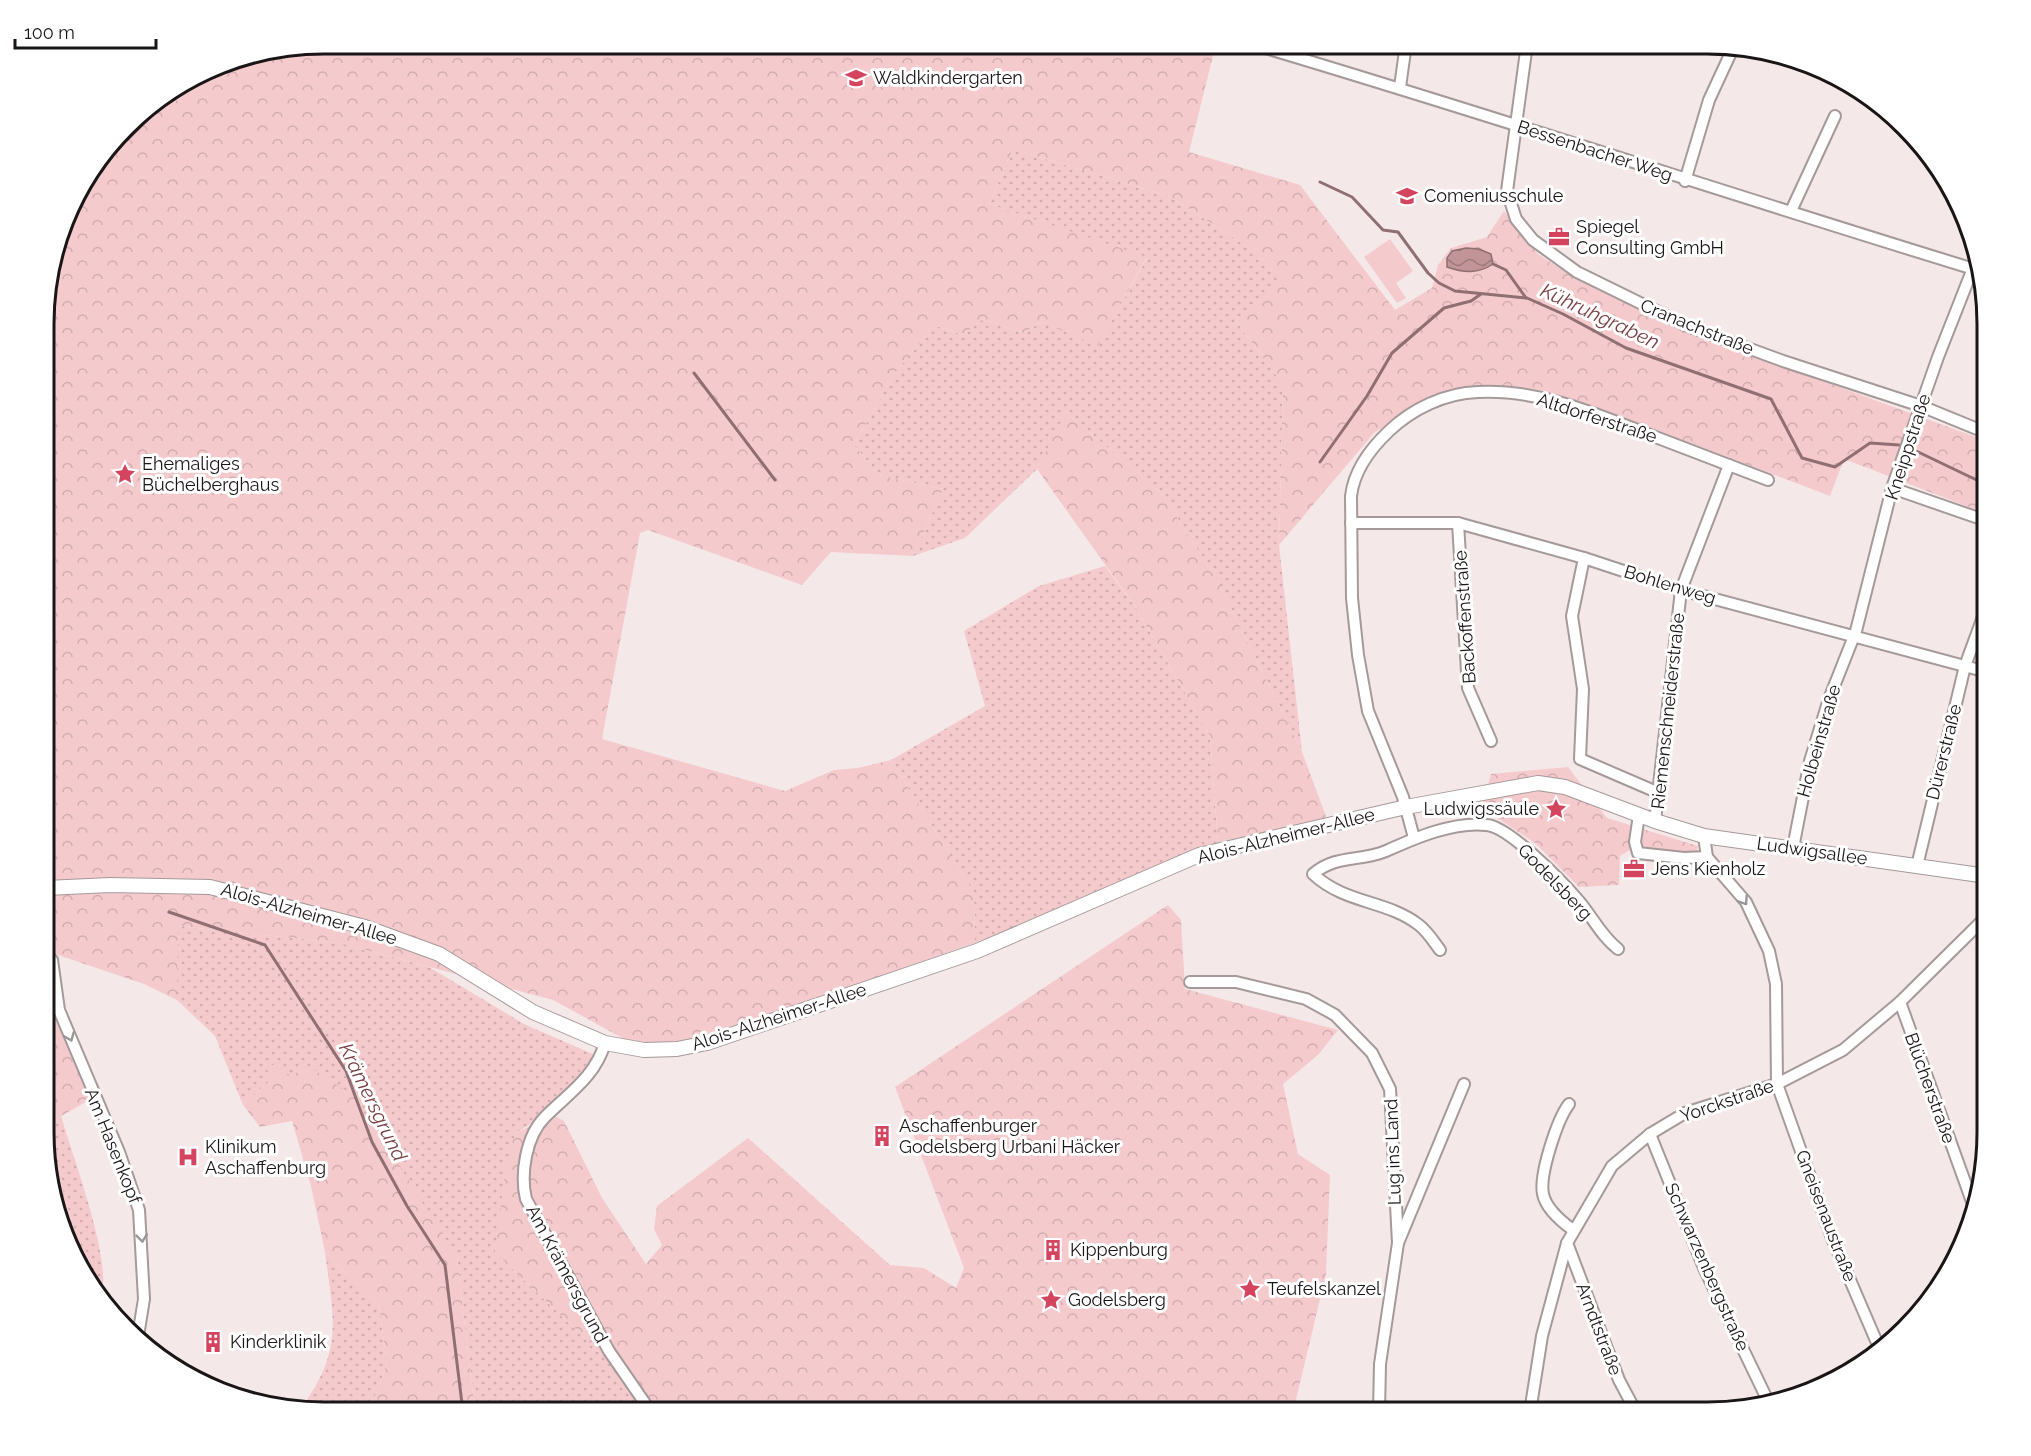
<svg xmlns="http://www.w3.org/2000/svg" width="2031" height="1456" font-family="Raleway,sans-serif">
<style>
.green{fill:url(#green-dots)}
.forest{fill:url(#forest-crowns)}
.pitch{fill:#f5cacd}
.water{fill:url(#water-waves);stroke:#8f6f71;stroke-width:1.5}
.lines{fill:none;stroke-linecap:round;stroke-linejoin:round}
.stream{stroke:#8f6f71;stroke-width:3}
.minor-casing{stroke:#a5999a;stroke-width:14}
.tertiary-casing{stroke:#a5999a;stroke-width:16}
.minor{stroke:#fff;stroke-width:10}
.tertiary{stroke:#fff;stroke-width:14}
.oneway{stroke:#989696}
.labels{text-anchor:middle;stroke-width:6;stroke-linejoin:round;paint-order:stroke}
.poi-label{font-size:18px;fill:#1a1516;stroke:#fff;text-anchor:start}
.street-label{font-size:18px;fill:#1a1516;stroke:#fff}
.water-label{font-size:20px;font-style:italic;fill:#793e45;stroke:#fff}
.rim{fill:none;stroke:#1a1516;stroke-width:3}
</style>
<defs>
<pattern id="green-dots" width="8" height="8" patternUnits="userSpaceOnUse" patternTransform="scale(1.5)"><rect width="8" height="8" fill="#f5cacd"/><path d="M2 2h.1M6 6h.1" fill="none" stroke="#d1adaf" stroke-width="1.8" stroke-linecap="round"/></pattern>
<pattern id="forest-crowns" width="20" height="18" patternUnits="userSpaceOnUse" patternTransform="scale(1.5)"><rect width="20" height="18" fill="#f5cacd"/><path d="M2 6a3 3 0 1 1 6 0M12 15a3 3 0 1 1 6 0" fill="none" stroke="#d1adaf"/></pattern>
<pattern id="water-waves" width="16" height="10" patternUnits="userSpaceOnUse" patternTransform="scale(1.5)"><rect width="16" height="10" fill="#c19598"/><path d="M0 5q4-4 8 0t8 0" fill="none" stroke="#9c787b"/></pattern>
</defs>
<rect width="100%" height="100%" fill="#f5e8e9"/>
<g class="green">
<polygon points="1013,149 1171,197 1248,247 1285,278 1236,321 1283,385 1279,545 1302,752 1219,584 1163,495 1067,413 1037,469 965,538 913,556 943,489 879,475 854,445 894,374 934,325 963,335 983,319 1023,333 1042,322 1098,345 1147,258 989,204"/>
<polygon points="1105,566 1136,608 1210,736 1218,842 975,943 974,893 891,760 985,706 964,631 1039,586"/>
<path d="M177,926L340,943L429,967L524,1024L595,1055C579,1085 545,1118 515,1133L495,1252L628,1380L649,1412H475L457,1258L291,1077L271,1080L243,1105L215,1036L177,1000Z"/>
<path d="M61,1116C72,1155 113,1261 101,1296C88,1280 77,1271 79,1249L46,1128V1125Z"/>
<path d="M325,1252L379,1305L387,1364L371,1407L372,1412L299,1411C344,1351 334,1321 325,1252Z"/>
</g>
<g class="forest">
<polygon points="324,44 1216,44 1189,152 1300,185 1395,310 1432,288 1438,265 1451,248 1487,237 1504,211 1538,254 1568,274 1677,328 1987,441 1987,514 1844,459 1830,496 1630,420 1541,390 1478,385 1430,396 1374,433 1279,545 1283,385 1236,321 1284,278 1248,247 1171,197 1013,149 989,204 1147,257 1098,346 1042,322 1023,333 983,319 963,335 934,325 894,374 854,445 879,475 943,489 913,556 831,552 802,585 648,530 640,533 602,739 785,791 834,770 858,768 891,760 974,893 975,943 710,1035 681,1042 651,1044 626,1040 553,1000 340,943 178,926 177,1000 144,984 46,951 46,287 73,199 139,113 217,65"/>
<polygon points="1066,412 1163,495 1219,584 1302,752 1327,819 1218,842 1210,736 1136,608 1037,469"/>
<polygon points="1568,767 1607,818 1698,846 1696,855 1633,848 1620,856 1619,885 1579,887 1535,843 1482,808 1491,774"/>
<polygon points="1168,905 1181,920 1185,989 1338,1030 1318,1055 1283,1084 1298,1154 1330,1175 1326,1274 1293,1412 655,1412 628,1380 495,1252 506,1166 515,1133 555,1116 564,1121 602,1198 646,1264 662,1245 654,1229 657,1206 748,1138 890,1265 924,1268 956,1288 964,1268 895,1087"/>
<polygon points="46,965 94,1097 46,1125"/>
<polygon points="277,1062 291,1077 307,1065 357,1098 457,1258 475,1412 372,1412 371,1407 387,1364 379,1305 325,1252 311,1186 292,1121 260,1127 243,1105 271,1080 267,1069"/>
<polygon points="46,1128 79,1249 78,1263 46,1169"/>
</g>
<polygon class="pitch" points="1390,239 1413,271 1396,283 1406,298 1397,303 1364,257"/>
<path class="water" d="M1466,248L1479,249L1491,254L1493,264C1478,274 1464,273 1447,267V258L1452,251Z"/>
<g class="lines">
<g class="stream">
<polyline points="91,175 182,86"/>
<polyline points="1320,182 1352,197 1383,230 1398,232 1428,273 1439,283 1455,291 1527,298 1563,314 1626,348 1771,399 1802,458 1835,467 1870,443 1899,445"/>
<polyline points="1493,264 1506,270 1526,298"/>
<polyline points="694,373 775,480"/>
<polyline points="1914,450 1987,485"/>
<polyline points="1320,462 1367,396 1392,353 1444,308 1471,301 1481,294"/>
<polyline points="169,912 265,945 346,1071 372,1142 407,1206 445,1265 463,1412"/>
</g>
<defs>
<g id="minor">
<path d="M1252,44C1495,116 1735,196 1977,270"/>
<polyline points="1527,44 1507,191 1516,219 1533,240 1577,272 1685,325 1783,361 1921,406 1987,433"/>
<polyline points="1400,87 1406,44"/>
<polyline points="1685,181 1709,100 1734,46"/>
<polyline points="1791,211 1835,116"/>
<polyline points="1892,488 1987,521"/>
<polyline points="1351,523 1458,523 1584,558 1681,590 1987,672"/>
<polyline points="1458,523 1468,688 1491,741"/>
<polyline points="1584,558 1572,616 1583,689 1580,759 1659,793"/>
<polyline points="1639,815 1635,842 1638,853 1684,858 1707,857"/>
<polyline points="1655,821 1681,590 1729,465"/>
<polyline points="1704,836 1707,857 1746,902 1769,951 1776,984 1777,1084 1832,1238 1878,1345"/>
<path d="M1414,838L1403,797L1368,711L1358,655L1352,598L1351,496C1354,471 1371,448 1389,431C1412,409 1445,393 1478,392C1537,389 1592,412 1645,433C1686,449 1727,464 1768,480"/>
<polyline points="1793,848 1810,761 1829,699 1856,631 1892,488 1938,357 1975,263"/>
<polyline points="1917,866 1965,666 1987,606"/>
<path d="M1440,950C1434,942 1427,931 1419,925C1387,900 1345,904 1313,874C1337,854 1360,862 1386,851C1415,838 1454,821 1487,825C1509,827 1562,881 1578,900C1592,916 1601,936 1618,949"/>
<polyline points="52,960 59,1010 119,1152 139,1210 144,1299 138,1336"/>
<polyline points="1190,982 1236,982 1306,999 1335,1015 1372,1053 1390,1089 1398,1243"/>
<polyline points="1900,1002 1974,1207"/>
<path d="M605,1043C595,1077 569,1093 545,1117C526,1136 520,1174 526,1199L609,1351L651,1412"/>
<path d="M1569,1104C1557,1120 1539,1175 1543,1194C1546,1209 1562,1222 1573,1230"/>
<polyline points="1650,1134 1704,1268 1767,1399"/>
<polyline points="1567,1243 1619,1380 1636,1412"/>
<polyline points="1379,1412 1380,1364 1398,1243 1464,1084"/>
<polyline points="1530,1412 1542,1336 1567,1243 1612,1166 1650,1134 1685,1113 1777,1084 1843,1050 1900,1002 1987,916"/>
</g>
<polyline id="tertiary" points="46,888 110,885 210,887 365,927 439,954 533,1012 605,1043 644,1050 677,1049 707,1043 977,951 1199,855 1406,807 1538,783 1565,787 1655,821 1704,836 1987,876"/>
</defs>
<use href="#minor" class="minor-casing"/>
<use href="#tertiary" class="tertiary-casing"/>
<use href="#minor" class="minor"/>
<use href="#tertiary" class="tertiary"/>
</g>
<defs><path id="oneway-chevron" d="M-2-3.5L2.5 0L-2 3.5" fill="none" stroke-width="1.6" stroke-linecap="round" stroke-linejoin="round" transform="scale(1.5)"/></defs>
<g class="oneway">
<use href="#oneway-chevron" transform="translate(1744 901) rotate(56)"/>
<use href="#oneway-chevron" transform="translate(70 1037) rotate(68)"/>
<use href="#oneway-chevron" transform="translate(142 1238) rotate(84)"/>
</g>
<defs>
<symbol id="school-bare" viewBox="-9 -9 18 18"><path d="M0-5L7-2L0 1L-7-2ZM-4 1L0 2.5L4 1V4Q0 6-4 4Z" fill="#d4445f" stroke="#fff" stroke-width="2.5" paint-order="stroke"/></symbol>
<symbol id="office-bare" viewBox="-9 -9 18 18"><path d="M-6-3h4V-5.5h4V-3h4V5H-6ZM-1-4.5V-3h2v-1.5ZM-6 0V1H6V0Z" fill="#d4445f" stroke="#fff" stroke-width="2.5" paint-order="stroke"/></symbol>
<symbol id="sight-bare" viewBox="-9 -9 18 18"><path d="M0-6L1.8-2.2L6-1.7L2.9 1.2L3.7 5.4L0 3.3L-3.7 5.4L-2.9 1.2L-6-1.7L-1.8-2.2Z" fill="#d4445f" stroke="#fff" stroke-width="2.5" paint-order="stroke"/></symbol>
<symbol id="building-bare" viewBox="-9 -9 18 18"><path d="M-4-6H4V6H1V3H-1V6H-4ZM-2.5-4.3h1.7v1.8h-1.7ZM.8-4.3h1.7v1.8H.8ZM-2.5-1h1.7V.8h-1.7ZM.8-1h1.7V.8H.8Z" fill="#d4445f" stroke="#fff" stroke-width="2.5" paint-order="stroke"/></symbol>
<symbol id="hospital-bare" viewBox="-9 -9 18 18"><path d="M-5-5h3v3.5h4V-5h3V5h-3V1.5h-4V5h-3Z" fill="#d4445f" stroke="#fff" stroke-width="2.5" paint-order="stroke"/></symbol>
</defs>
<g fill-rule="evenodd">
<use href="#school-bare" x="841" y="63" width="30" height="30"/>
<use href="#school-bare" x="1392" y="181" width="30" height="30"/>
<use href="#office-bare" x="1544" y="222" width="30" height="30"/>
<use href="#sight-bare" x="110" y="459" width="30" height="30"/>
<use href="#sight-bare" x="1541" y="794" width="30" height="30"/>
<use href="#office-bare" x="1619" y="854" width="30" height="30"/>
<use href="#building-bare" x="867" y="1121" width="30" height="30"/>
<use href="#hospital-bare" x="173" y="1142" width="30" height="30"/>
<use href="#building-bare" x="1038" y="1235" width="30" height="30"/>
<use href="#sight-bare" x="1235" y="1274" width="30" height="30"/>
<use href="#sight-bare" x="1036" y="1285" width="30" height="30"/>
<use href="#building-bare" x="198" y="1327" width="30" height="30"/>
</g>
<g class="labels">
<g class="poi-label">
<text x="873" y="84">Waldkindergarten</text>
<text x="1424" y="202">Comeniusschule</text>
<text x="1576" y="233">Spiegel<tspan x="1576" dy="21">Consulting GmbH</tspan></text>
<text x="142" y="470">Ehemaliges<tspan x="142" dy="21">Büchelberghaus</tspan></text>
<text x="1539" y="815" text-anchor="end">Ludwigssäule</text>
<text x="1651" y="875">Jens Kienholz</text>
<text x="899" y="1132">Aschaffenburger<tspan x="899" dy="21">Godelsberg Urbani Häcker</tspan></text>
<text x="205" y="1153">Klinikum<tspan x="205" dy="21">Aschaffenburg</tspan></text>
<text x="1070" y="1256">Kippenburg</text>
<text x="1267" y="1295">Teufelskanzel</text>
<text x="1068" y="1306">Godelsberg</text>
<text x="230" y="1348">Kinderklinik</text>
</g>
<g class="street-label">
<text transform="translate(1595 151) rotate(18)" y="6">Bessenbacher Weg</text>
<text transform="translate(1697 327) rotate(22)" y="6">Cranachstraße</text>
<text transform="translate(1597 418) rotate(18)" y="6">Altdorferstraße</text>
<text transform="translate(1908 447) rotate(-72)" y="6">Kneippstraße</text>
<text transform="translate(1670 585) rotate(17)" y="6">Bohlenweg</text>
<text transform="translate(1465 617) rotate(-94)" y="6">Backoffenstraße</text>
<text transform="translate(1668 711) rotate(-84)" y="6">Riemenschneiderstraße</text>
<text transform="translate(1819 741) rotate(-74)" y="6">Holbeinstraße</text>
<text transform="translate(1944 752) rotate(-76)" y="6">Dürerstraße</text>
<text transform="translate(1286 836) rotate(-14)" y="6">Alois-Alzheimer-Allee</text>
<text transform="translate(1812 851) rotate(8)" y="6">Ludwigsallee</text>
<text transform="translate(1555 882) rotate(46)" y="6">Godelsberg</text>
<text transform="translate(309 914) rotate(16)" y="6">Alois-Alzheimer-Allee</text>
<text transform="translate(779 1017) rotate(-18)" y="6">Alois-Alzheimer-Allee</text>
<text transform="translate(1930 1088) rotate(70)" y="6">Blücherstraße</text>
<text transform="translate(1727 1101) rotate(-19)" y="6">Yorckstraße</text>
<text transform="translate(113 1146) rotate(68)" y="6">Am Hasenkopf</text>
<text transform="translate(1393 1152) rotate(-92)" y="6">Lug ins Land</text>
<text transform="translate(1826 1216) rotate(69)" y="6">Gneisenaustraße</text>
<text transform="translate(1707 1267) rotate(66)" y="6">Schwarzenbergstraße</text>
<text transform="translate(567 1274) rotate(62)" y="6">Am Krämersgrund</text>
<text transform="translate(1599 1329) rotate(69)" y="6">Arndtstraße</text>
</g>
<g class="water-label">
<text transform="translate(1600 316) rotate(25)" y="7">Kühruhgraben</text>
<text transform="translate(373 1102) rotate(64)" y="7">Krämersgrund</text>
</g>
</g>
<path d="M0 0H2031V1456H0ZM324 54H1707A270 270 0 0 1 1977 324V1132A270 270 0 0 1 1707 1402H324A270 270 0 0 1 54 1132V324A270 270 0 0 1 324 54Z" fill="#fff" fill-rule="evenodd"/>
<path class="rim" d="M324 54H1707A270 270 0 0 1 1977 324V1132A270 270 0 0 1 1707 1402H324A270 270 0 0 1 54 1132V324A270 270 0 0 1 324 54Z"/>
<path d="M15 39v9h141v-9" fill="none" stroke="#1a1516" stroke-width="3"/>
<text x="24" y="39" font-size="18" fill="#1a1516" stroke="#ffffff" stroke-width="4.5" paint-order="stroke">100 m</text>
</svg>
